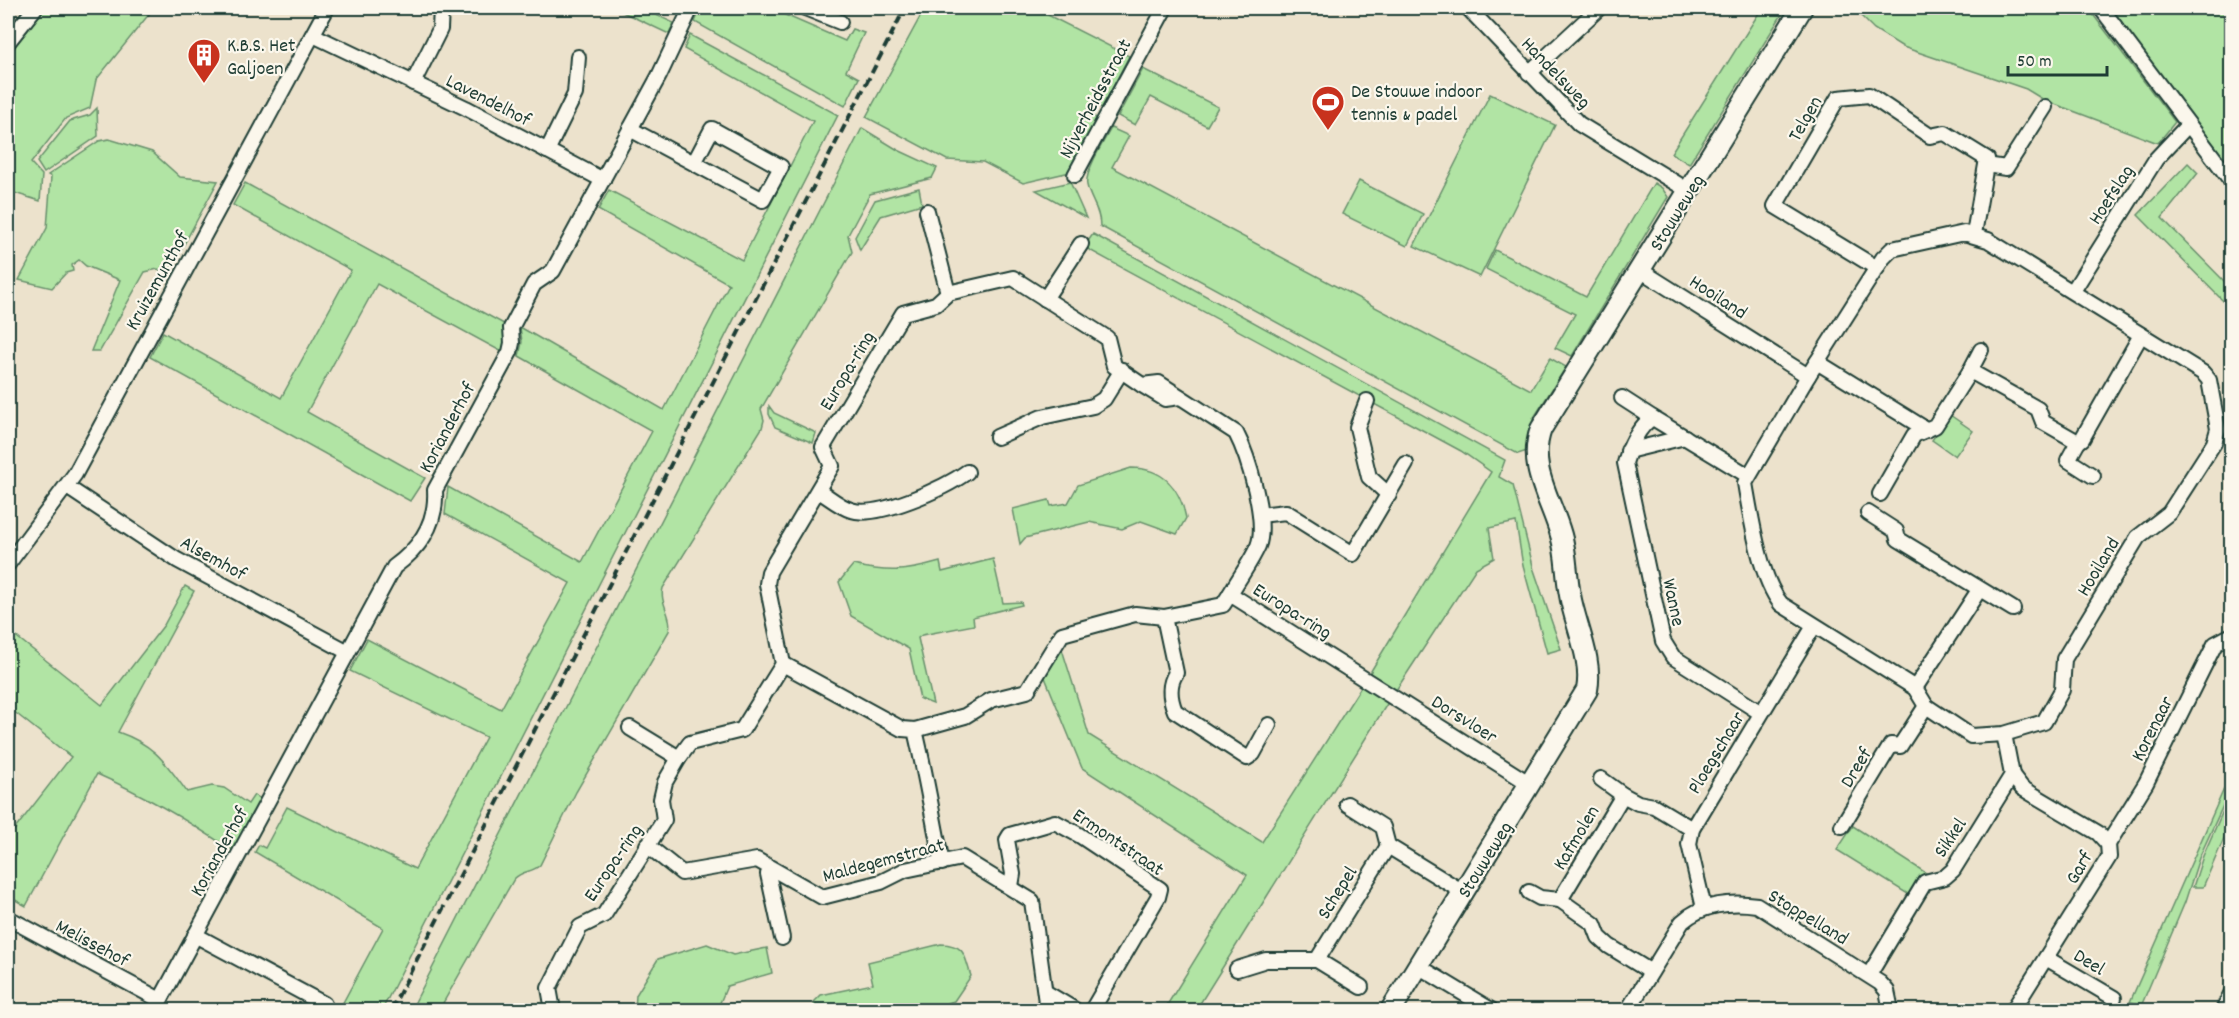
<svg xmlns="http://www.w3.org/2000/svg" width="2239" height="1018" font-family="Dekko,sans-serif">
<style>
.green{fill:#b1e4a4;stroke:#68906c;stroke-width:1.5}
.lines{fill:none;stroke-linecap:round;stroke-linejoin:round}
.minor-casing{stroke:#1f3d34;stroke-width:18}
.secondary-casing{stroke:#1f3d34;stroke-width:24}
.minor{stroke:#fbf7ec;stroke-width:14}
.secondary{stroke:#fbf7ec;stroke-width:20}
.rail{stroke:#1f3d34;stroke-width:4;stroke-dasharray:9 4.5;stroke-linecap:butt}
.labels{text-anchor:middle;stroke-width:4.5;stroke-linejoin:round;paint-order:stroke}
.poi-label{font-size:20px;fill:#1f3d34;stroke:#fbf7ec;text-anchor:start}
.street-label{font-size:20px;fill:#1f3d34;stroke:#fbf7ec}
</style>
<rect width="100%" height="100%" fill="#ece2cc"/>
<filter id="ink" filterUnits="userSpaceOnUse"><feTurbulence type="fractalNoise" baseFrequency=".0167" numOctaves="2"/><feDisplacementMap in="SourceGraphic" scale="12" xChannelSelector="R" yChannelSelector="G"/><feConvolveMatrix kernelMatrix="1 2 1 2 8 2 1 2 1" color-interpolation-filters="sRGB"/></filter>
<g filter="url(#ink)">
<g class="green">
<polygon points="45,8 154,8 96,80 90,108 66,118 31,163 42,175 40,201 8,191 8,55"/>
<polygon points="614,8 641,8 674,23 669,34"/>
<polygon points="701,8 769,8 845,41 852,29 864,33 846,71 859,78 845,106 695,22"/>
<polygon points="925,8 1034,8 1129,56 1102,108 1091,102 1086,112 1098,119 1070,172 1023,183 983,162 947,160 866,117"/>
<polygon points="1762,8 1786,8 1689,164 1671,153"/>
<polygon points="1853,8 2088,8 2175,122 2158,143 2044,100 2026,89 1903,47 1874,29"/>
<polygon points="2111,8 2231,8 2231,169"/>
<polygon points="690,35 838,115 382,1010 339,1010 383,928 255,852 259,845 265,848 287,807 415,869 486,737 350,671 367,639 501,709 570,583 445,514 448,487 582,562 652,431 519,356 522,342 520,327 664,410 729,284 598,210 609,190 742,260 813,121 684,49"/>
<polygon points="1143,69 1218,107 1207,126 1151,97 1135,125 1118,116"/>
<polygon points="1490,94 1555,125 1480,277 1414,246"/>
<polygon points="97,108 98,136 44,173 37,162 70,121 90,115"/>
<path d="M862,128L898,150L937,168L932,178L870,194L848,235L852,252L761,409L764,420L762,428L663,588C659,603 673,616 669,631L576,792L540,865C532,873 522,870 514,879L439,1010H411Z"/>
<path d="M1111,128L1129,136L1112,167L1531,390L1550,358L1566,367L1533,419L1527,451L1518,454L1100,226C1100,209 1090,200 1087,185C1084,172 1105,140 1111,128Z"/>
<polygon points="109,139 152,152 180,177 218,181 168,274 158,269 145,272 100,351 91,351 120,280 86,266 79,260 72,265 73,271 66,273 52,288 19,280 47,228 51,177 48,175 99,141"/>
<polygon points="2188,163 2198,173 2162,218 2231,288 2231,309 2138,215"/>
<polygon points="1359,181 1423,214 1407,246 1342,214"/>
<polygon points="1070,182 1086,218 1036,190"/>
<polygon points="245,183 504,324 507,347 504,353 377,284 307,412 425,478 410,501 150,357 163,332 281,398 351,270 233,205"/>
<polygon points="1654,183 1662,188 1668,197 1572,356 1555,348 1575,314 1486,269 1495,250 1586,297"/>
<polygon points="919,188 922,204 881,216 860,250 855,237 875,200"/>
<polygon points="1093,234 1505,460 1499,477 1513,485 1534,570 1561,649 1547,653 1523,566 1516,522 1489,528 1494,558 1476,568 1387,704 1196,1010 1164,1010 1247,875 1082,768 1044,675 1061,646 1089,735 1262,842 1371,671 1491,472 1461,451 1084,247"/>
<polygon points="769,406 774,413 816,433 813,443 775,427 769,414"/>
<polygon points="1950,415 1973,431 1955,456 1932,440"/>
<path d="M1131,468C1163,468 1180,488 1186,518L1177,534L1141,521L1122,529L1089,522L1025,538L1020,544L1013,509L1049,500L1051,506L1068,503L1078,485Z"/>
<path d="M993,559L1003,603L1021,602L1022,605L973,617L974,625L922,635L918,638L933,704L920,699L909,649L851,616L839,582L853,565C888,573 905,572 940,562L942,572Z"/>
<path d="M185,586L194,591L118,732C155,745 165,762 187,792L212,786L224,788L248,804L254,795L261,799L233,851C190,822 145,795 97,774L26,906L8,896V838L71,757L8,707V630L102,705L164,625Z"/>
<polygon points="2231,773 2231,788 2199,858 2185,902 2142,1004 2130,1002"/>
<polygon points="2231,793 2231,822 2203,887 2193,887 2203,856"/>
<polygon points="1853,826 1926,873 1911,896 1837,850"/>
<polygon points="707,944 733,955 767,948 772,973 727,986 717,1010 635,1010 636,995 658,959"/>
<path d="M941,944C966,945 964,955 971,976L954,1001L927,1010H815L814,1002L821,995L873,984L868,962Z"/>
</g>
<g class="lines">
<defs>
<g id="minor">
<polyline points="805,8 840,22"/>
<polyline points="1468,8 1579,124 1689,191"/>
<polyline points="2101,8 2232,182"/>
<polyline points="313,35 466,108 603,180"/>
<polyline points="8,42 35,8"/>
<polyline points="1529,73 1599,8"/>
<polyline points="413,83 440,29 441,8"/>
<polyline points="630,129 763,200 781,167 712,129 694,163"/>
<polyline points="547,151 575,94 578,57"/>
<polyline points="1986,165 2006,168 2045,107"/>
<polyline points="1075,175 1165,8"/>
<polyline points="927,211 948,293"/>
<path d="M1964,233L1988,240L2203,373L2209,380L2218,429L2214,443L2169,513L2138,537L2064,659L2062,690L2044,722L2004,734L1971,736L1926,706L1915,688L1781,604C1760,578 1751,517 1745,483L1808,376L1883,258L1892,249Z"/>
<polyline points="1877,268 1775,206 1838,98 1869,95 1930,136 1945,133 1987,159 1974,234"/>
<polyline points="1640,270 1808,376"/>
<polyline points="2073,291 2156,159 2188,125"/>
<polyline points="1045,299 1081,244"/>
<polyline points="1817,362 1927,430"/>
<polyline points="1970,371 1981,350"/>
<polyline points="1142,385 1165,399 1180,397"/>
<polyline points="1622,398 1653,418"/>
<polyline points="1367,401 1357,427 1369,477 1389,495"/>
<polyline points="997,437 1042,417 1093,406 1104,399 1122,370"/>
<polyline points="2078,442 2068,460 2093,476"/>
<polyline points="1628,451 1685,437"/>
<path d="M1747,475L1653,418C1639,425 1629,448 1625,463L1663,641L1673,657L1761,713"/>
<polyline points="67,487 177,560 348,652"/>
<path d="M819,491C829,497 840,507 851,510C877,519 945,488 967,472"/>
<polyline points="1880,494 1914,435 1935,426 1970,371 2038,409 2043,422 2078,442 2082,439 2141,335"/>
<polyline points="1868,513 1896,531 1898,539 2013,609"/>
<polyline points="1260,515 1286,512 1353,554 1406,464"/>
<polyline points="8,564 75,474 327,8"/>
<path d="M1164,617L1176,673C1168,685 1170,699 1175,711L1247,758L1253,754L1269,725"/>
<path d="M783,664L902,729L915,730C926,775 933,819 942,863"/>
<polyline points="1915,688 1979,590"/>
<polyline points="630,728 679,758"/>
<polyline points="915,730 965,716 991,700 1027,691 1062,634 1135,614 1164,617 1223,605 1230,594"/>
<polyline points="2012,775 2022,788 2098,833 2108,844 2109,857 2013,1010"/>
<polyline points="1601,779 1623,795"/>
<polyline points="1347,804 1383,827 1388,846 1463,892"/>
<polyline points="1842,826 1891,745 1900,746 1926,706"/>
<polyline points="2108,844 2146,783 2215,644 2232,635"/>
<polyline points="647,845 682,873 757,860 822,897 881,882 905,870 962,858 1032,901 1046,1002 1042,1010"/>
<polyline points="771,869 768,874 782,938"/>
<polyline points="1011,886 1013,874 1007,840 1010,835 1055,822 1079,835 1160,889 1158,897 1092,1010"/>
<polyline points="1529,892 1540,898 1560,900"/>
<polyline points="1704,908 1689,844 1692,829 1814,626"/>
<polyline points="8,918 160,1000"/>
<polyline points="195,935 324,1004"/>
<polyline points="2046,958 2114,998"/>
<polyline points="1317,960 1361,987"/>
<polyline points="1418,966 1491,1010"/>
<polyline points="1237,969 1266,960 1317,960 1388,846"/>
<polyline points="1651,972 1609,946 1599,937 1594,924 1560,900 1623,795 1638,803 1654,806 1692,829"/>
<polyline points="1869,975 1925,882 1945,877 1953,870 2012,775 2004,734"/>
<polyline points="1045,992 1075,1010"/>
<path d="M155,1010L394,567C420,548 437,523 435,490L510,352L512,343L511,328L534,284L553,271L659,76L691,8"/>
<path d="M553,1010L549,988L580,927L604,915L664,820L661,799L665,782L679,758L690,743L742,730L783,664L767,584L769,572L832,466L823,447L903,313L936,304L948,293L1013,278L1107,338L1114,366L1142,385L1159,383L1236,433C1248,456 1268,521 1258,546C1251,562 1239,578 1230,594L1530,784"/>
<path d="M1628,1010L1682,922C1701,904 1732,901 1757,905L1880,983L1887,991L1891,1010"/>
<polyline points="2223,1010 2232,992"/>
</g>
<path id="secondary" d="M1391,1010L1587,690C1593,659 1575,625 1570,595C1566,575 1567,555 1561,535C1551,499 1527,467 1541,429L1802,8"/>
</defs>
<use href="#minor" class="minor-casing"/>
<use href="#secondary" class="secondary-casing"/>
<use href="#minor" class="minor"/>
<use href="#secondary" class="secondary"/>
<polyline class="rail" points="391,1010 905,8"/>
</g>
</g>
<defs>
<symbol id="building-pin" viewBox="-11 -11 22 30"><path d="M0 17L-7.5 6A9.5 9.5 0 1 1 7.5 6Z" fill="#c8321e" stroke="#fbf7ec"/><path d="M-4-6H4V6H1V3H-1V6H-4ZM-2.5-4.3h1.7v1.8h-1.7ZM.8-4.3h1.7v1.8H.8ZM-2.5-1h1.7V.8h-1.7ZM.8-1h1.7V.8H.8Z" fill="#fff"/></symbol>
<symbol id="stadium-pin" viewBox="-11 -11 22 30"><path d="M0 17L-7.5 6A9.5 9.5 0 1 1 7.5 6Z" fill="#c8321e" stroke="#fbf7ec"/><path d="M0-5a6.5 5 0 1 0 0 10a6.5 5 0 1 0 0-10ZM-3.5-1.8h7v3.6h-7Z" fill="#fff"/></symbol>
</defs>
<g fill-rule="evenodd">
<use href="#building-pin" x="185" y="36" width="38" height="52"/>
<use href="#stadium-pin" x="1309" y="83" width="38" height="52"/>
</g>
<g class="labels">
<g class="poi-label">
<text x="227" y="51">K.B.S. Het<tspan x="227" dy="23">Galjoen</tspan></text>
<text x="1351" y="97">De Stouwe indoor<tspan x="1351" dy="23">tennis &amp; padel</tspan></text>
</g>
<g class="street-label">
<text transform="translate(1557 72) rotate(46)" y="7">Handelsweg</text>
<text transform="translate(1094 98) rotate(-62)" y="7">Nijverheidsstraat</text>
<text transform="translate(489 99) rotate(27)" y="7">Lavendelhof</text>
<text transform="translate(1804 118) rotate(-60)" y="7">Telgen</text>
<text transform="translate(2110 194) rotate(-57)" y="7">Hoefslag</text>
<text transform="translate(1676 212) rotate(-58)" y="7">Stouweweg</text>
<text transform="translate(156 280) rotate(-61)" y="7">Kruizemunthof</text>
<text transform="translate(1719 296) rotate(33)" y="7">Hooiland</text>
<text transform="translate(846 370) rotate(-59)" y="7">Europa-ring</text>
<text transform="translate(446 427) rotate(-62)" y="7">Korianderhof</text>
<text transform="translate(214 557) rotate(29)" y="7">Alsemhof</text>
<text transform="translate(2097 566) rotate(-59)" y="7">Hooiland</text>
<text transform="translate(1675 602) rotate(78)" y="7">Wanne</text>
<text transform="translate(1293 610) rotate(32)" y="7">Europa-ring</text>
<text transform="translate(1465 718) rotate(32)" y="7">Dorsvloer</text>
<text transform="translate(2151 728) rotate(-63)" y="7">Korenaar</text>
<text transform="translate(1715 752) rotate(-59)" y="7">Ploegschaar</text>
<text transform="translate(1855 767) rotate(-59)" y="7">Dreef</text>
<text transform="translate(1575 837) rotate(-59)" y="7">Kafmolen</text>
<text transform="translate(1949 837) rotate(-56)" y="7">Sikkel</text>
<text transform="translate(1119 841) rotate(34)" y="7">Ermontstraat</text>
<text transform="translate(218 851) rotate(-61)" y="7">Korianderhof</text>
<text transform="translate(883 859) rotate(-15)" y="7">Maldegemstraat</text>
<text transform="translate(1484 859) rotate(-58)" y="7">Stouweweg</text>
<text transform="translate(612 862) rotate(-56)" y="7">Europa-ring</text>
<text transform="translate(2078 867) rotate(-60)" y="7">Garf</text>
<text transform="translate(1336 892) rotate(-58)" y="7">Schepel</text>
<text transform="translate(1809 916) rotate(31)" y="7">Stoppelland</text>
<text transform="translate(93 942) rotate(28)" y="7">Melissehof</text>
<text transform="translate(2090 961) rotate(31)" y="7">Deel</text>
</g>
</g>
<rect width="2239" height="1018" fill="none" stroke="#fbf7ec" stroke-width="30"/>
<rect x="15" y="15" width="2209" height="988" fill="none" stroke="#1f3d34" stroke-width="2" filter="url(#ink)"/>
<path d="M2008 66v9h99v-9" fill="none" stroke="#1f3d34" stroke-width="3"/>
<text x="2017" y="66" font-size="18" fill="#1f3d34" stroke="#fbf7ec" stroke-width="4.5" paint-order="stroke">50 m</text>
</svg>
